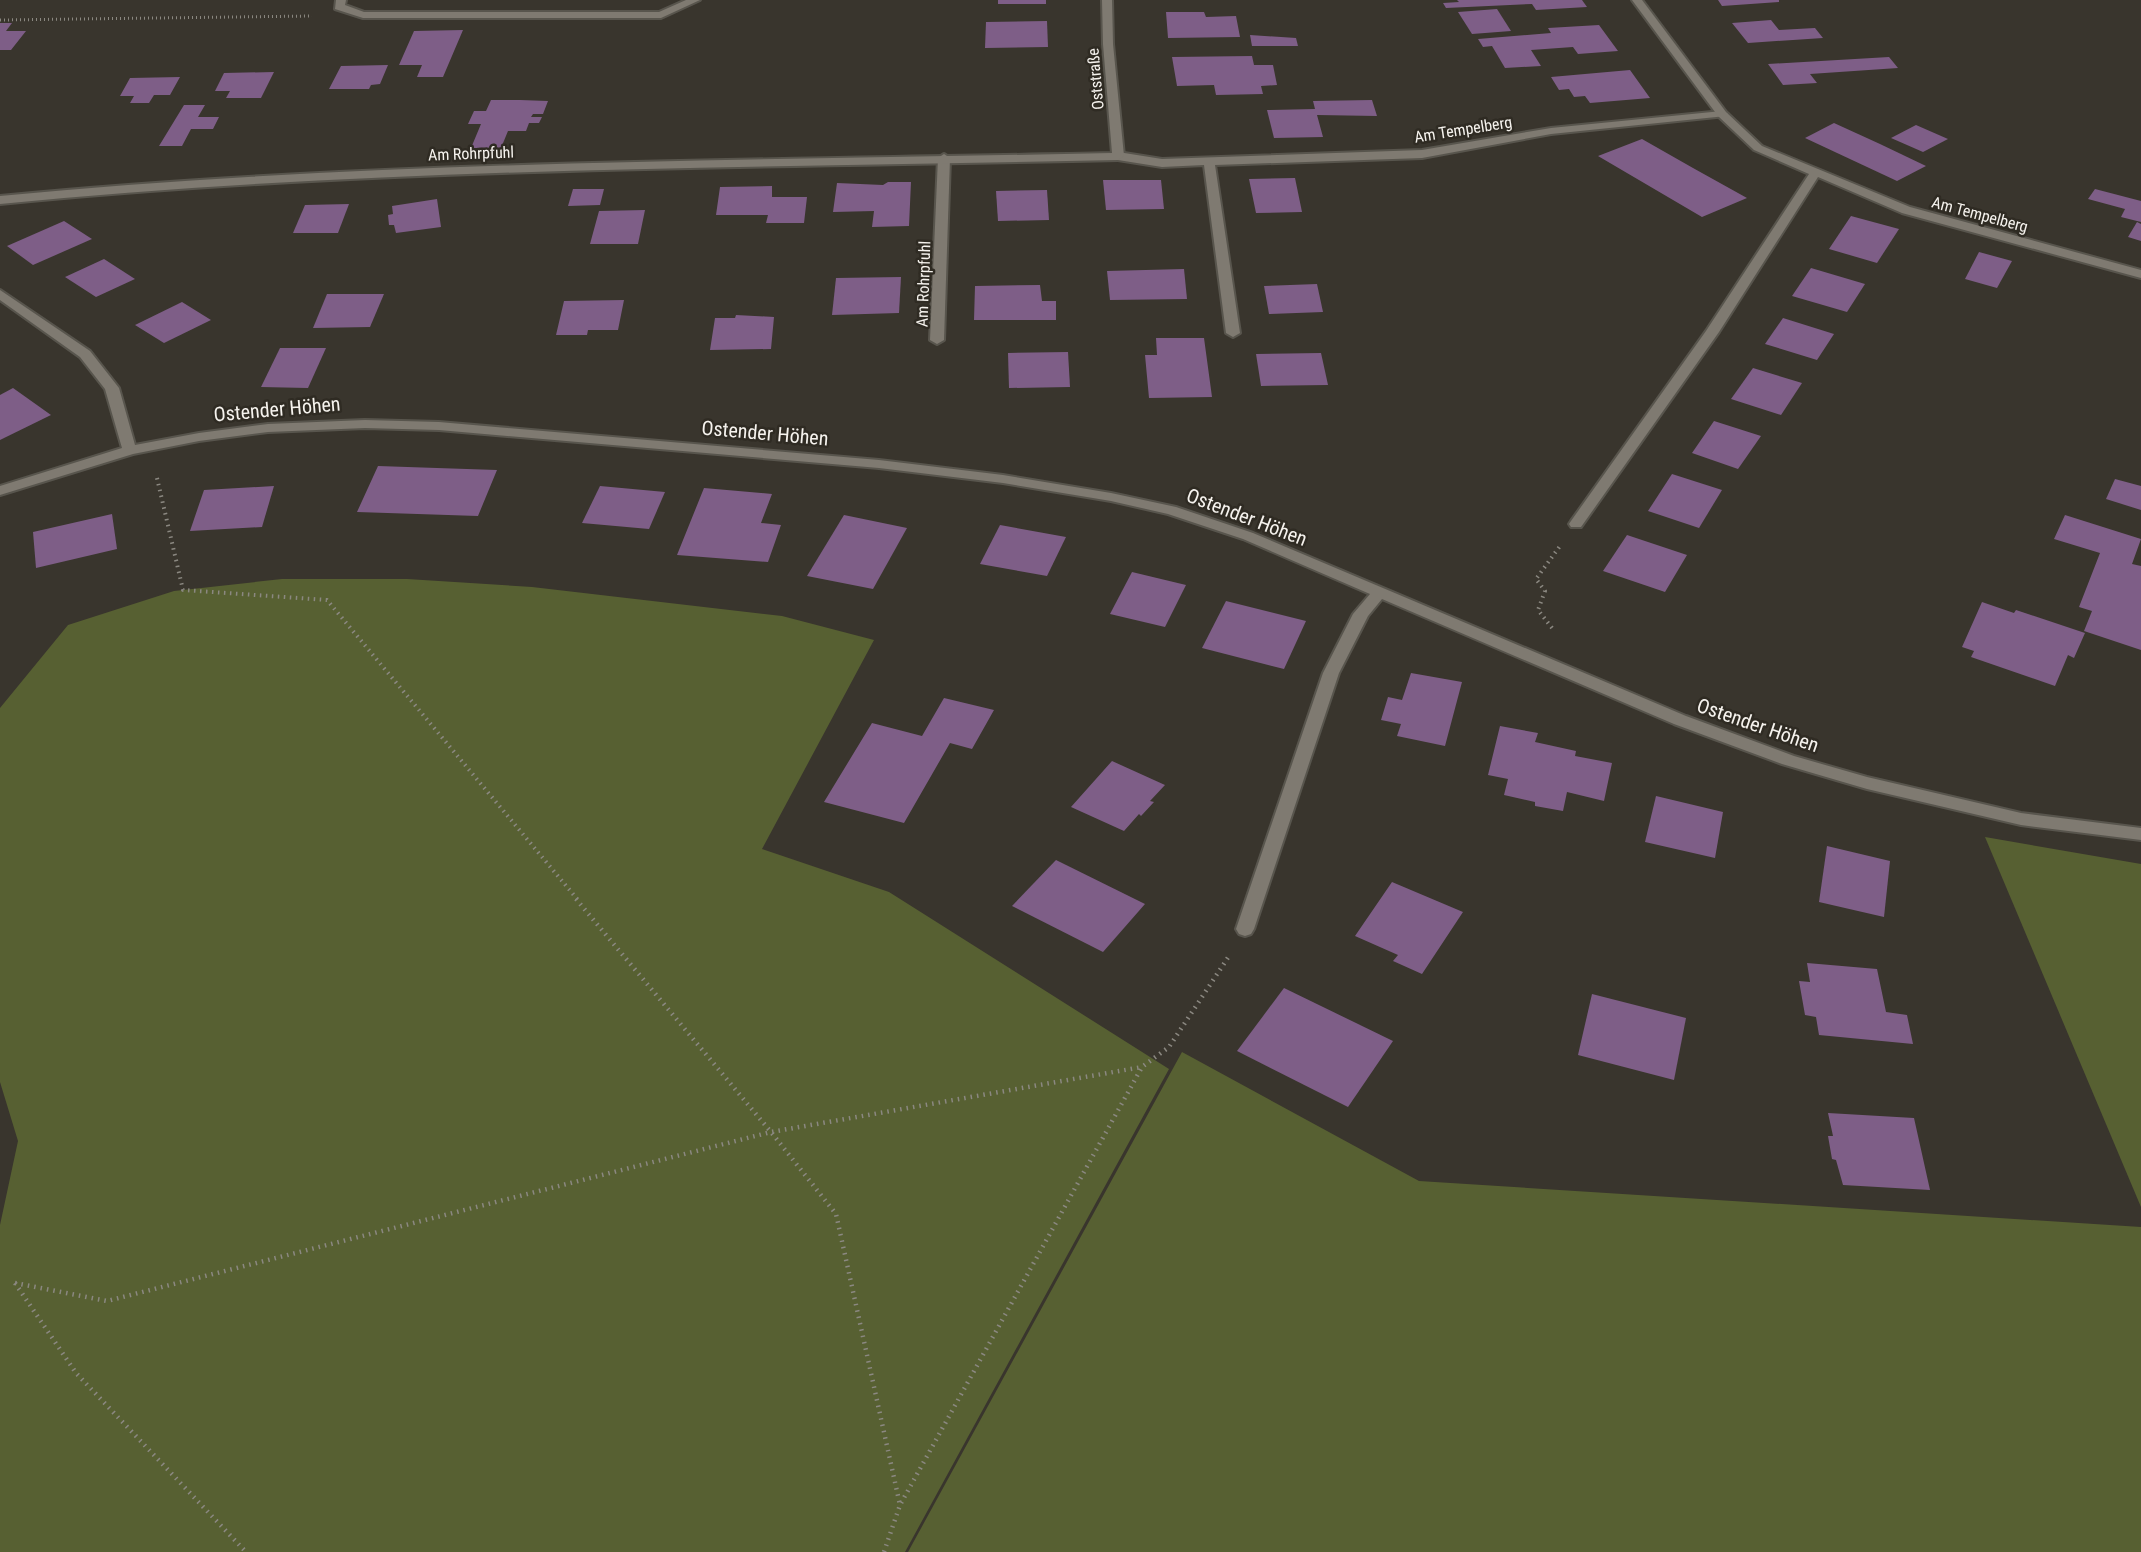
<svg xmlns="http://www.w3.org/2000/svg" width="2141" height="1552" font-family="'Roboto Condensed',sans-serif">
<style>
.green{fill:#576032}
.building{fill:#7e5e87}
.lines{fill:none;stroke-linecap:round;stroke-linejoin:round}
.service-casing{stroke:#58554d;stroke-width:4}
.minor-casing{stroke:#58554d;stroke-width:4}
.path-far2{stroke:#8b8881;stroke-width:3;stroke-dasharray:1 3;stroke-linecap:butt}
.path-far1{stroke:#8b8881;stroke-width:4;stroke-dasharray:1.5 4.5;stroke-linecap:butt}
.path{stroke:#8b8881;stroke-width:4.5;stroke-dasharray:1.5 5;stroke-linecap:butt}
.service{fill:#7f7a71;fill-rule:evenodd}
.minor{fill:#7f7a71;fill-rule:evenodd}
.labels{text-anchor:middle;stroke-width:5;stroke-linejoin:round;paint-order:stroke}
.far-street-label{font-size:16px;fill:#f6f3ee;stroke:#2f2b23}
.street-label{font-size:20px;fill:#f6f3ee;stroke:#2f2b23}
</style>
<rect width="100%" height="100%" fill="#39352d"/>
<g class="green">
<polygon points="282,579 407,579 532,587 782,616 874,640 762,849 889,892 1169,1069 905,1552 0,1552 0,1225 18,1141 0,1082 0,708 68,625 174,591"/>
<polygon points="1985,837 2141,864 2141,1207"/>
<polygon points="1182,1052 1419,1181 2141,1227 2141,1552 908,1552"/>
</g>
<g class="building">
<rect x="998" y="0" width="48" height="4"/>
<polygon points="1457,0 1582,0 1587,7 1536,10 1532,4 1446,8 1443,3 1459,2"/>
<polygon points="1718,0 1779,0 1779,2 1722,6"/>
<polygon points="1497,9 1511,31 1472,34 1458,12"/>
<polygon points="1166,12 1204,12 1206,17 1236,16 1240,37 1168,38"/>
<polygon points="1771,20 1779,30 1815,28 1823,38 1748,43 1732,23"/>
<polygon points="1047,21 1048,47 985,48 986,22"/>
<polygon points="0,23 12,23 6,31 26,31 11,50 0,50"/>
<polygon points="1599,25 1618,51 1578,54 1573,47 1531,50 1541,66 1505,68 1492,46 1483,47 1478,39 1551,33 1548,28"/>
<polygon points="463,30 443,77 417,77 422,65 399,65 414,31"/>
<polygon points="1250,35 1296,38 1298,46 1252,46"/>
<polygon points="1252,56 1254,65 1273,65 1277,85 1261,86 1263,94 1216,95 1214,85 1177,86 1172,57"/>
<polygon points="1889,57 1898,68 1810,74 1817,83 1783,85 1768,64"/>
<polygon points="388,65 380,84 371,85 369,89 329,89 341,66"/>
<polygon points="1630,70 1650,98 1590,103 1585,96 1574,97 1569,89 1559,90 1551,77"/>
<polygon points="274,72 261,98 226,98 230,91 215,91 224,73"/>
<polygon points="180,77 170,95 154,95 149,103 130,103 134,96 120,96 130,78"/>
<polygon points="491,100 520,100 548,101 543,114 533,114 531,117 542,117 539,123 529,123 526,131 508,131 501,148 471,148 481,124 468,124 474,111 486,111"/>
<polygon points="1372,100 1377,116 1317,115 1323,137 1274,138 1267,110 1315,109 1313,101"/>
<polygon points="184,105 205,105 198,117 219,117 213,129 191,129 182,146 159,146"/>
<polygon points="1834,123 1880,144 1926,166 1897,181 1805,138"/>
<polygon points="1916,125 1948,139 1923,152 1891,138"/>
<polygon points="1642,139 1693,168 1747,198 1702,217 1598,156"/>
<polygon points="1295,178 1302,212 1256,213 1249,179"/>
<polygon points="1103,180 1161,180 1164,209 1106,210"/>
<polygon points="888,182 911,182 909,226 872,227 874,211 833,212 837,183 883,185"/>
<polygon points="772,186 772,197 807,197 804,223 766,223 768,215 716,215 720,187"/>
<polygon points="573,189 604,189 600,205 568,206"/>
<polygon points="2095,189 2141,201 2141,222 2121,217 2125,209 2088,199"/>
<polygon points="1047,190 1049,220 998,221 996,191"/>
<polygon points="437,199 441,227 396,233 394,225 389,225 388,215 393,214 392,206"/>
<polygon points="349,204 338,233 293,233 305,205"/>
<polygon points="645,210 638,244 590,244 599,211"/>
<polygon points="1851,216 1899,229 1877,263 1829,249"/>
<polygon points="64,221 92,239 33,265 7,246"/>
<polygon points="2137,222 2141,224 2141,241 2128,237"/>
<polygon points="1979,252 2012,261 1997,288 1965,279"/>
<polygon points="104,259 135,279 96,297 65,277"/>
<polygon points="1811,268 1865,284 1847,312 1792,296"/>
<polygon points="1184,269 1187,299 1110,300 1107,271"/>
<polygon points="901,277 899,313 832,315 836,278"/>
<polygon points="1317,284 1323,312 1269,314 1264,286"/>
<polygon points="1040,285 1042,301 1056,301 1056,320 974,320 975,286"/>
<polygon points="327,294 384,294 370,327 313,328"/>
<polygon points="624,300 618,330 588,330 587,335 556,335 564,301"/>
<polygon points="182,302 211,320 164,343 135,325"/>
<polygon points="736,315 774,317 771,349 710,350 715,318 735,318"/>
<polygon points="1783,318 1834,334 1817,360 1765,344"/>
<polygon points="1156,338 1204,338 1212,397 1149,398 1145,355 1157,355"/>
<polygon points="280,348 326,348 308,388 261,387"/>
<polygon points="1068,352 1070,387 1009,388 1008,353"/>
<polygon points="1321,353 1328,385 1261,386 1256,354"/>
<polygon points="1753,368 1802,383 1781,415 1731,399"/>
<polygon points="13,388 51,415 0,440 0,395"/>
<polygon points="1714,421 1761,436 1738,469 1692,453"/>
<polygon points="378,466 437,468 497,470 478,516 357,512"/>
<polygon points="1672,474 1722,490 1699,528 1648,511"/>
<polygon points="2115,479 2141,486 2141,510 2106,499"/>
<polygon points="274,486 262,527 190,531 204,490"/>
<polygon points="600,486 665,492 649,529 582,523"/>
<polygon points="704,488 772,494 761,523 781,525 768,562 677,555"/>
<polygon points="112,514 117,549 36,568 33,532"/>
<polygon points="844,515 907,528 873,589 807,576"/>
<polygon points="2065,515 2141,539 2132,564 2141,566 2141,650 2084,631 2092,611 2079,607 2100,553 2054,539"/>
<polygon points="1000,525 1066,537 1047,576 980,564"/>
<polygon points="1627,535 1687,555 1665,592 1603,571"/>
<polygon points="1132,572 1186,585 1165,627 1110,614"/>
<polygon points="1226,601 1306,621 1284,669 1202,648"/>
<polygon points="1982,602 2014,613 2016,610 2085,633 2074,658 2068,655 2055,686 1971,657 1974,651 1962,647"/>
<polygon points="1411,673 1462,682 1445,746 1397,736 1401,724 1381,720 1388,697 1402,700"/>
<polygon points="944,698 994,710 972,749 950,743 904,823 824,802 872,723 922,736"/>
<polygon points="1500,726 1538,733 1535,742 1576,751 1575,756 1612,763 1604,801 1567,792 1563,811 1535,806 1535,802 1504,795 1508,779 1488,775"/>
<polygon points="1112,761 1165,785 1150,801 1154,802 1141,816 1139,814 1124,831 1071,807"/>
<polygon points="1656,796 1723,812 1715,858 1645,842"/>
<polygon points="1827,846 1890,861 1884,917 1819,902"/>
<polygon points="1056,860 1145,904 1103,952 1012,906"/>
<polygon points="1392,882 1463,912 1422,974 1393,961 1398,955 1355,936"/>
<polygon points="1807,963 1877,969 1886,1012 1907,1015 1913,1044 1819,1035 1816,1017 1805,1015 1799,981 1810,982"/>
<polygon points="1284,988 1393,1041 1348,1107 1237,1051"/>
<polygon points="1592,994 1686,1018 1674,1080 1578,1055"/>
<polygon points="1828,1113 1914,1118 1930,1190 1843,1185 1836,1160 1832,1159 1828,1136 1833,1136"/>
</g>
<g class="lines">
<defs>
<g id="service">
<polygon points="1722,111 1728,114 1726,116 1551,134 1422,158 1215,165 1240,333 1233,337 1226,333 1204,165 1162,167 1118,160 1112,156 1118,152 1162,159 1422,150 1551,128"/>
<polygon points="944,154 950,158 944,340 937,344 930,340 938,158"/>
</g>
<g id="minor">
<polygon points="336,0 346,0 345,5 364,12 659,12 686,0 700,0 661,18 363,18 335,9"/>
<path d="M1102,0H1112L1113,44L1124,156L1118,160C745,168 371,167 0,204V196C369,160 741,161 1112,153L1103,44Z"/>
<polygon points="1632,0 1642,0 1726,112 1762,146 1910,207 2141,270 2141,278 1902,213 1818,177 1719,332 1581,527 1571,527 1569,524 1571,521 1706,331 1809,174 1754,150 1718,116"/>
<polygon points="0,290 90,351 119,388 135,445 199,433 268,424 365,420 439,422 879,460 1003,475 1111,493 1176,507 1253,533 1686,716 1794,756 1867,777 2021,813 2141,828 2141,840 2021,825 1867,789 1782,764 1674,724 1382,599 1368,616 1339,673 1254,929 1251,934 1245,936 1239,934 1236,929 1323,673 1353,614 1370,594 1243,539 1168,514 1111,501 1003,483 879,468 439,430 365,428 268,432 199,441 133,454 0,495 0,486 122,448 105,389 80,357 0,300"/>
</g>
</defs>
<use href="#service" class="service-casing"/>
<use href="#minor" class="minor-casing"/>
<polyline class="path-far2" points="0,20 312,16"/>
<g class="path-far1">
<polyline points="157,478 183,590 327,600 578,900"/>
<polyline points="1552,628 1538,610 1545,591 1536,579 1560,546"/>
</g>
<g class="path">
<polyline points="576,899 771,1132 836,1214 900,1505"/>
<polyline points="15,1283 107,1301 771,1132 1142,1067"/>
<polyline points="15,1283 76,1373 246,1552"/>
<polyline points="884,1552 900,1505 1142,1067 1169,1047 1229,956"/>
</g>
<use href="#service" class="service"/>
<use href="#minor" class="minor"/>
</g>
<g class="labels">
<g class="far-street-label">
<text transform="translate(1095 79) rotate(-95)" y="6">Oststraße</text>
<text transform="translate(1463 129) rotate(-9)" y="6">Am Tempelberg</text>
<text transform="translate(471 153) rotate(-2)" y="6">Am Rohrpfuhl</text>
<text transform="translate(1980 214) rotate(15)" y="6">Am Tempelberg</text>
<text transform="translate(923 284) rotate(-88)" y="6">Am Rohrpfuhl</text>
</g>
<g class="street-label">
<text transform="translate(277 409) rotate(-5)" y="7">Ostender Höhen</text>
<text transform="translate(765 433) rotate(5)" y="7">Ostender Höhen</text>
<text transform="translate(1247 517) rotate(21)" y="7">Ostender Höhen</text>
<text transform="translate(1758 725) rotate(19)" y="7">Ostender Höhen</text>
</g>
</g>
</svg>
